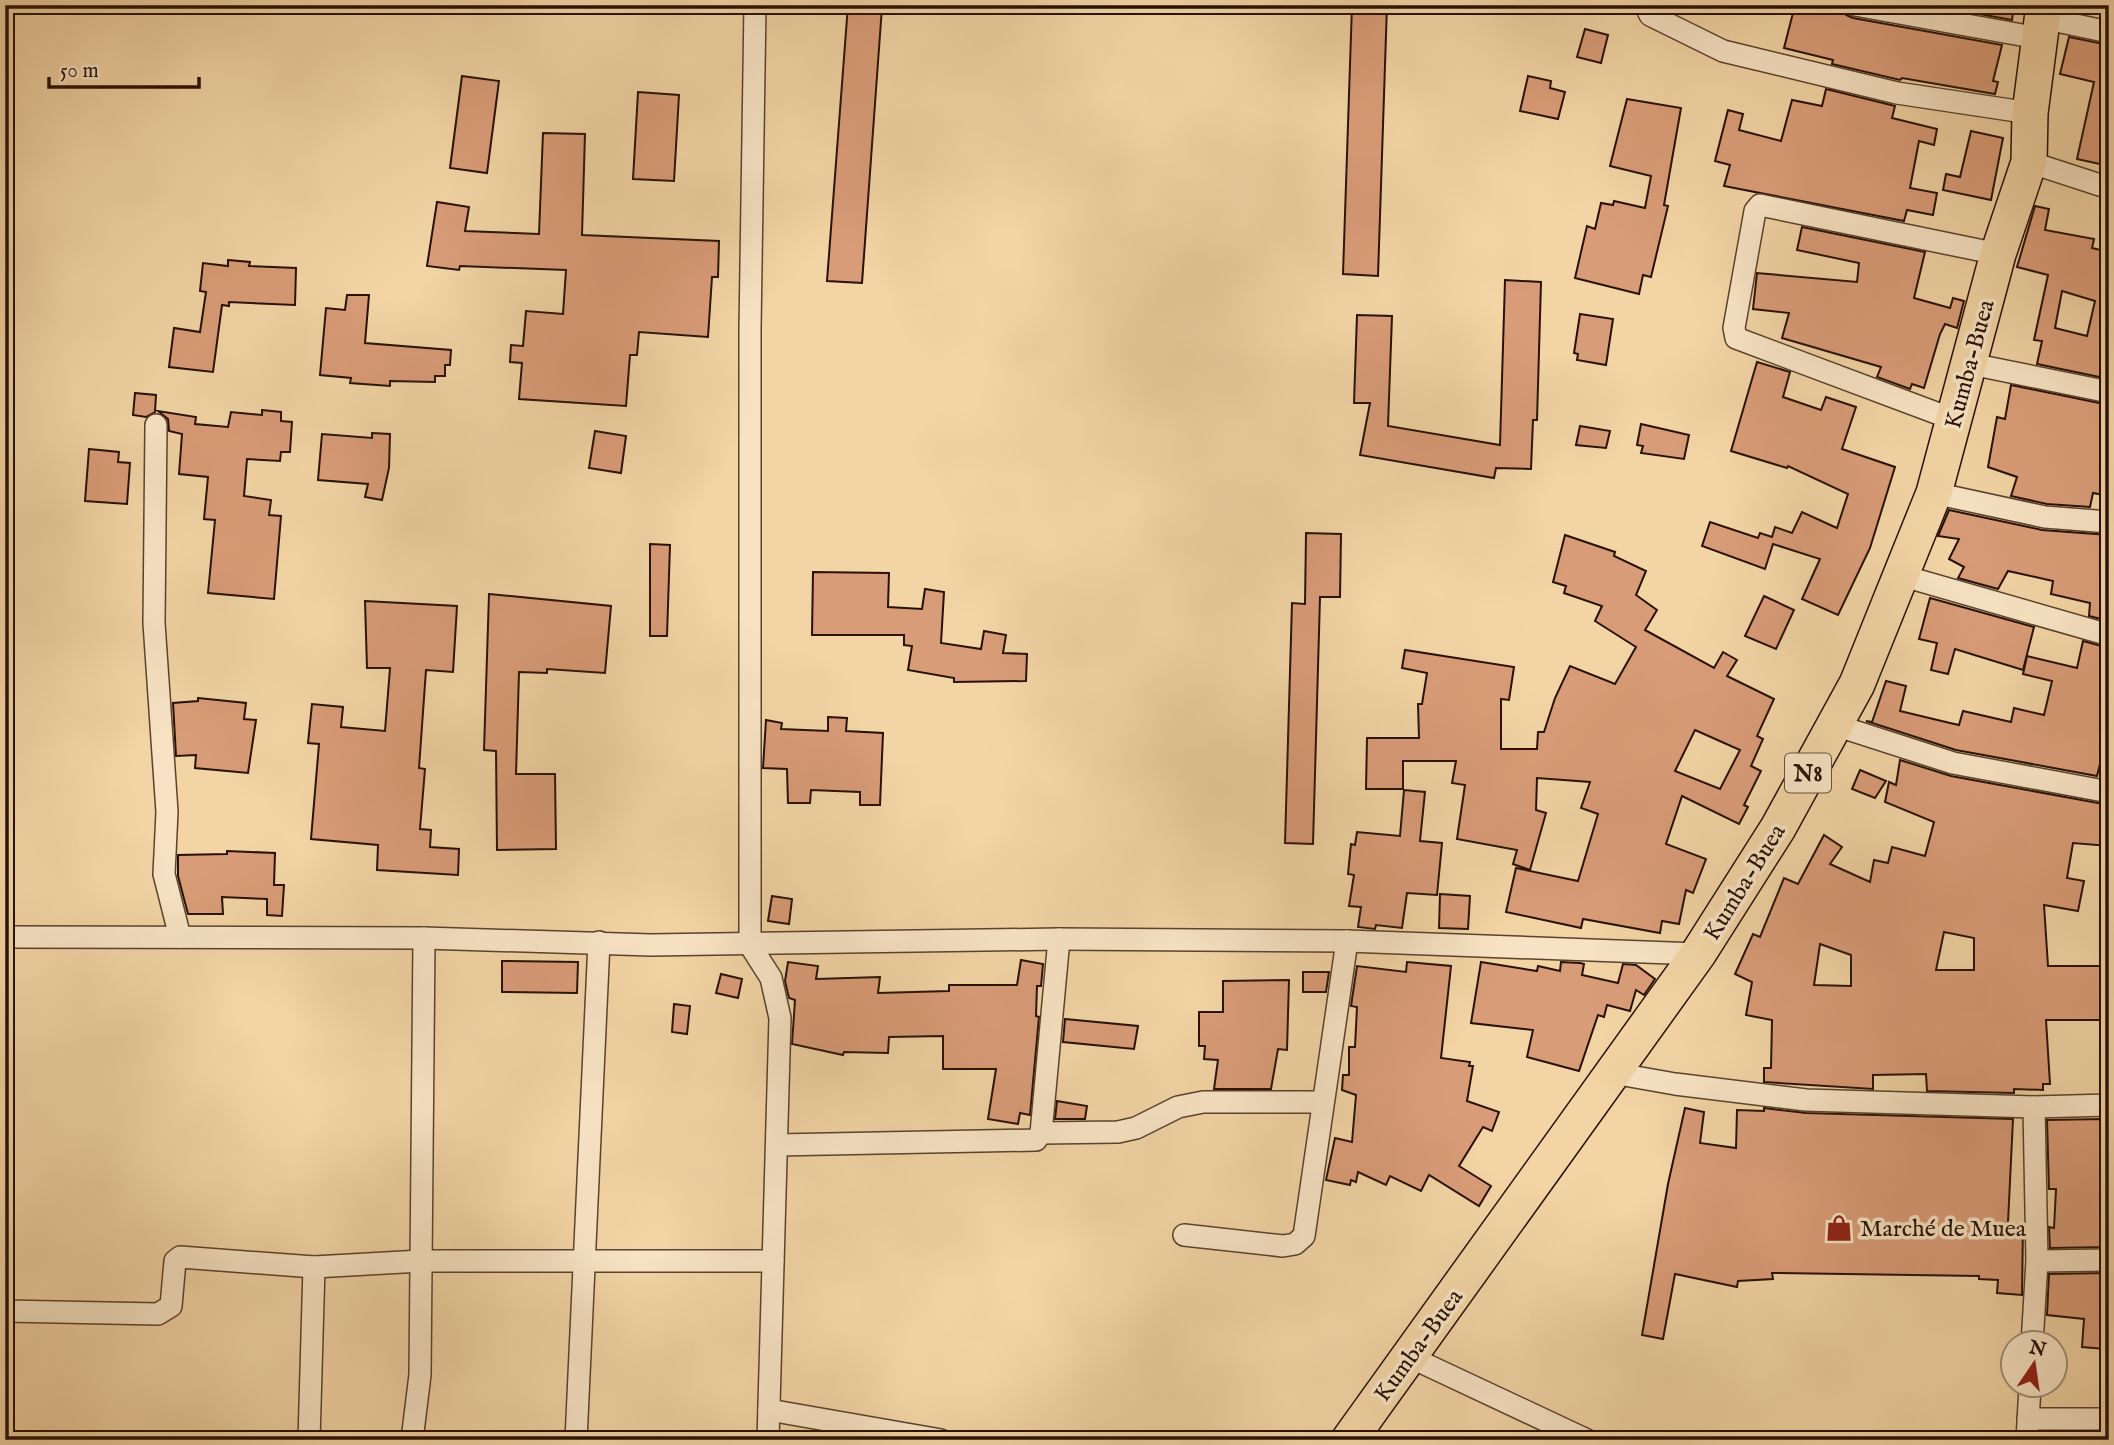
<svg xmlns="http://www.w3.org/2000/svg" width="2114" height="1445" font-family="'IM FELL English',serif">
<style>
.building{fill:#d99c78;stroke:#281105;stroke-width:2;fill-rule:evenodd}
.lines{fill:none;stroke-linecap:round;stroke-linejoin:round}
.minor-casing{stroke:#5a422d;stroke-width:24}
.trunk-casing{stroke:#281105;stroke-width:38}
.minor{stroke:#f7e3c4;stroke-width:21}
.trunk{stroke:#f2d4a5;stroke-width:35}
.labels{text-anchor:middle;stroke-width:7;stroke-linejoin:round;paint-order:stroke}
.shield{fill:#f7e3c4;stroke:#66503e;stroke-width:2}
.shield-label{font-size:23px;font-weight:bold;fill:#281105}
.street-label{font-size:24px;fill:#281105;stroke:#f7e3c4}
.poi-label{font-size:24px;fill:#281105;stroke:#f7e3c4;text-anchor:start}
</style>
<rect width="100%" height="100%" fill="#f2d4a5"/>
<filter id="stains"><feTurbulence type="fractalNoise" baseFrequency=".00286" numOctaves="4"/><feColorMatrix values="0 0 0 0 .2 0 0 0 0 .09 0 0 0 0 .02 0 0 0 .5 -.17"/></filter>
<radialGradient id="worn" r=".72"><stop offset=".6" stop-color="#630" stop-opacity="0"/><stop offset="1" stop-color="#630" stop-opacity=".3"/></radialGradient>
<g class="building">
<polygon points="848,5 882,7 862,283 827,281"/>
<polygon points="1352,5 1387,5 1378,276 1343,274"/>
<polygon points="1795,5 1842,5 1846,15 1853,18 2002,45 1993,81 1998,82 1995,94 1902,78 1900,80 1832,64 1833,60 1784,48"/>
<polygon points="1964,5 2014,5 2012,20 1963,11"/>
<polygon points="1585,29 1608,35 1601,63 1577,57"/>
<polygon points="2069,37 2109,45 2109,166 2077,159 2094,82 2060,74"/>
<polygon points="462,76 499,81 487,173 450,168"/>
<polygon points="1528,76 1551,81 1550,88 1565,92 1558,119 1520,111"/>
<polygon points="1826,89 1895,106 1892,118 1937,129 1934,145 1919,141 1910,188 1937,193 1933,215 1907,210 1904,221 1724,186 1730,165 1715,161 1728,110 1743,114 1739,130 1781,141 1792,100 1822,106"/>
<polygon points="638,92 679,95 674,181 633,179"/>
<polygon points="1627,99 1681,108 1664,205 1668,206 1651,277 1643,275 1639,294 1575,278 1587,226 1595,229 1601,203 1613,205 1614,201 1645,208 1651,176 1610,166"/>
<polygon points="1971,131 2003,138 1991,200 1943,190 1946,174 1960,177"/>
<polygon points="543,133 585,134 582,235 719,241 718,277 712,277 708,337 639,332 637,355 630,355 626,406 519,399 522,363 510,362 511,345 523,346 526,311 563,314 566,270 460,266 459,270 427,266 437,202 469,207 465,231 539,234"/>
<path d="M2035,206L2049,209L2045,230L2094,239L2092,248L2109,252V379L2037,364L2042,341L2034,340L2048,275L2017,267ZM2062,291L2095,301L2087,336L2055,328Z"/>
<polygon points="1802,227 1925,252 1914,298 1950,308 1953,298 1964,301 1957,328 1945,324 1940,334 1924,388 1912,384 1910,389 1877,377 1881,367 1782,338 1789,313 1753,309 1757,273 1857,282 1859,263 1797,250"/>
<polygon points="228,260 250,262 249,266 296,268 295,305 229,302 229,306 222,305 213,372 169,367 174,328 200,332 206,292 200,291 203,263 228,266"/>
<polygon points="1505,280 1541,282 1537,420 1533,420 1531,469 1496,468 1494,478 1360,455 1370,403 1354,403 1357,315 1392,316 1388,426 1500,445"/>
<polygon points="347,295 369,295 365,343 451,350 450,365 445,365 445,376 435,376 435,382 390,381 390,386 350,383 351,378 320,375 326,308 345,310"/>
<polygon points="1580,314 1613,319 1606,365 1577,360 1578,354 1574,353"/>
<polygon points="1757,362 1790,372 1783,397 1821,410 1826,397 1856,407 1842,449 1895,467 1870,548 1838,615 1802,599 1820,559 1773,544 1765,569 1702,546 1710,522 1758,538 1760,533 1772,537 1775,527 1792,533 1802,512 1837,528 1848,494 1788,466 1787,468 1731,451"/>
<polygon points="2011,385 2109,405 2109,496 2093,493 2090,507 2047,504 2011,496 2017,477 1988,467 1997,417 2005,419"/>
<polygon points="135,393 156,395 155,412 146,417 133,415"/>
<polygon points="262,410 281,412 281,421 292,422 290,452 281,452 280,461 247,459 244,496 271,500 269,515 281,516 274,599 208,593 215,520 204,519 208,477 179,474 182,434 169,431 168,419 158,411 196,417 195,424 228,427 231,412 262,415"/>
<polygon points="1641,424 1689,435 1684,459 1641,453 1643,446 1637,445"/>
<polygon points="1580,426 1610,431 1606,448 1576,445"/>
<polygon points="595,431 626,436 621,473 589,468"/>
<polygon points="372,433 390,434 389,468 382,500 365,497 368,484 318,480 322,434 372,438"/>
<polygon points="89,449 119,452 118,462 130,463 127,504 85,501"/>
<polygon points="1949,510 2042,530 2109,535 2109,621 2089,616 2090,603 2051,594 2053,581 2008,571 1998,589 1958,578 1964,567 1949,559 1959,539 1938,536"/>
<polygon points="1306,533 1341,534 1340,597 1320,597 1313,844 1285,843 1292,603 1305,604"/>
<path d="M1565,535L1615,552L1614,556L1646,571L1636,595L1657,610L1645,630L1714,668L1723,652L1737,660L1727,676L1774,699L1757,736L1763,739L1751,766L1761,771L1744,805L1748,807L1739,824L1682,796L1666,844L1706,859L1693,893L1686,890L1679,924L1662,921L1660,933L1583,919L1581,928L1506,912L1516,868L1578,881L1598,814L1581,808L1590,782L1537,778L1536,810L1546,813L1530,870L1513,864L1517,850L1457,839L1465,785L1452,783L1456,761H1403V789H1366L1367,738H1419L1418,704H1422L1427,673L1402,668L1405,650L1514,667L1509,700L1501,699V749H1537L1538,732H1544L1555,698L1570,666L1615,684L1636,647L1595,621L1602,606L1564,593L1566,586L1553,582ZM1695,730L1740,750L1720,789L1675,771Z"/>
<polygon points="650,544 670,545 667,636 650,636"/>
<polygon points="813,572 889,573 888,607 922,609 925,589 944,592 941,643 981,649 984,631 1006,635 1003,653 1027,654 1026,681 954,682 954,678 908,670 912,646 904,645 904,635 812,635"/>
<polygon points="489,594 611,606 605,673 547,669 547,673 519,672 516,774 555,774 556,849 497,850 496,751 484,750"/>
<polygon points="1764,596 1794,610 1776,649 1745,636"/>
<polygon points="1930,598 2034,627 2023,670 1955,649 1948,674 1931,670 1937,643 1919,639"/>
<polygon points="365,601 457,606 453,672 426,670 419,768 425,769 420,829 431,830 430,847 459,849 458,875 377,870 378,845 311,839 319,744 308,743 312,704 343,707 341,727 385,731 390,668 367,668"/>
<polygon points="2083,641 2109,648 2109,667 2102,697 2109,699 2109,704 2100,744 2103,744 2102,756 2097,776 1956,750 1866,721 1872,722 1886,681 1906,686 1900,711 1950,723 1959,725 1963,711 2011,722 2014,708 2044,715 2052,681 2023,674 2027,656 2077,668"/>
<polygon points="198,698 246,703 244,719 256,720 248,773 195,768 196,755 176,756 173,703 198,701"/>
<polygon points="828,717 847,718 846,731 883,733 880,805 860,805 860,792 811,790 810,803 788,803 787,769 763,768 766,720 782,723 781,729 828,731"/>
<path d="M1900,760L1951,776L2109,805V846L2073,843L2067,878L2084,881L2078,911L2044,905L2048,966H2101V1020H2046L2050,1084H2043V1090L2014,1089V1093L1927,1091L1926,1074L1873,1075V1089L1764,1082V1068H1771L1772,1020L1746,1015L1752,982L1735,974L1753,934L1760,937L1784,878L1798,884L1824,835L1842,847L1830,864L1870,882L1874,860L1888,863L1892,847L1925,856L1934,822L1885,802L1889,782L1896,785ZM1944,932L1974,938V970H1936ZM1820,944L1851,955V986L1814,985Z"/>
<polygon points="1860,770 1886,781 1875,798 1852,789"/>
<polygon points="1404,790 1425,792 1420,841 1442,843 1437,895 1407,893 1402,928 1376,925 1375,929 1358,927 1361,907 1349,906 1354,875 1348,874 1351,844 1355,845 1357,832 1400,836"/>
<polygon points="227,851 275,853 274,885 284,885 282,916 267,915 267,899 222,897 223,914 188,914 178,876 178,855 227,854"/>
<polygon points="1440,894 1470,896 1468,929 1439,928"/>
<polygon points="772,896 792,899 789,924 768,921"/>
<polygon points="1021,960 1043,964 1041,986 1037,986 1036,1016 1039,1017 1030,1115 1020,1113 1018,1124 988,1119 996,1069 943,1069 943,1036 889,1037 888,1053 844,1052 843,1055 792,1044 795,1000 789,998 785,981 788,962 818,966 816,979 880,977 878,993 949,991 949,985 1017,985"/>
<polygon points="502,961 578,962 577,993 502,992"/>
<polygon points="1407,962 1451,966 1441,1058 1470,1062 1469,1066 1473,1066 1467,1101 1499,1112 1492,1131 1483,1127 1459,1166 1491,1186 1479,1206 1429,1175 1421,1191 1390,1176 1386,1185 1358,1172 1356,1182 1351,1180 1350,1185 1326,1180 1335,1138 1352,1142 1356,1095 1342,1090 1343,1075 1349,1075 1349,1047 1355,1047 1357,1007 1351,1006 1357,966 1406,972"/>
<polygon points="1481,962 1537,971 1538,966 1560,971 1561,962 1580,963 1584,964 1582,975 1618,983 1623,964 1636,965 1655,979 1644,995 1636,990 1630,1011 1607,1005 1604,1017 1598,1015 1579,1071 1527,1057 1533,1030 1471,1023"/>
<polygon points="1303,972 1329,972 1326,992 1303,992"/>
<polygon points="721,974 742,979 738,998 716,993"/>
<polygon points="1289,980 1287,1050 1278,1049 1271,1089 1214,1089 1218,1060 1204,1059 1205,1046 1199,1046 1199,1012 1223,1012 1223,981"/>
<polygon points="674,1004 690,1006 687,1034 672,1032"/>
<polygon points="1065,1019 1138,1026 1134,1049 1063,1042"/>
<polygon points="1057,1101 1087,1106 1085,1119 1055,1119"/>
<polygon points="1685,1108 1704,1112 1700,1143 1736,1148 1737,1110 1764,1111 1764,1108 1806,1113 2013,1119 2008,1223 2023,1225 2022,1295 1997,1293 1998,1280 1979,1279 1979,1276 1772,1273 1773,1279 1738,1281 1737,1287 1675,1274 1663,1339 1642,1335 1668,1184"/>
<polygon points="2103,1119 2103,1137 2109,1137 2107,1247 2050,1248 2049,1227 2054,1228 2056,1189 2049,1189 2047,1120"/>
<polygon points="2106,1273 2104,1314 2108,1314 2105,1349 2082,1347 2084,1319 2047,1315 2049,1274"/>
</g>
<g class="lines">
<defs>
<g id="minor">
<polyline points="755,5 750,329 750,945 771,978 780,1018 768,1440"/>
<polyline points="1645,5 1650,15 1723,51 1897,93 2030,113"/>
<polyline points="1855,5 2038,38"/>
<polyline points="2042,18 2109,32"/>
<polyline points="2029,162 2109,188"/>
<polyline points="1971,364 2109,392"/>
<polyline points="1955,420 1736,338 1734,328 1755,211 1760,205 1998,254"/>
<polyline points="156,425 154,623 167,812 164,874 180,937"/>
<polyline points="1934,493 2045,517 2109,522"/>
<polyline points="1900,575 2109,635"/>
<polyline points="1835,725 1953,763 2109,792"/>
<polyline points="5,937 424,938 651,945 1059,939 1347,941 1698,954"/>
<polyline points="1613,1073 1675,1084 1806,1100 2034,1107 2109,1105"/>
<polyline points="1041,1133 1118,1132 1136,1128 1178,1107 1203,1102 1323,1102"/>
<polyline points="777,1145 1036,1140 1041,1133 1059,939"/>
<polyline points="1184,1235 1283,1246 1295,1244 1304,1236 1347,941"/>
<polyline points="2037,1261 2109,1260"/>
<polyline points="5,1311 158,1314 171,1306 175,1261 180,1257 314,1267 421,1261 773,1261"/>
<polyline points="2032,1344 2037,1261 2034,1107"/>
<polyline points="1410,1357 1587,1440"/>
<polyline points="769,1410 941,1440"/>
<polyline points="2028,1419 2109,1419"/>
<polyline points="309,1440 314,1267"/>
<polyline points="412,1440 420,1375 424,938"/>
<polyline points="576,1440 599,942"/>
<polyline points="2027,1440 2030,1386"/>
</g>
<polyline id="trunk" points="1349,1440 1698,954 1778,828 1857,684 1934,493 1998,254 2029,162 2030,113 2044,5"/>
</defs>
<use href="#minor" class="minor-casing"/>
<use href="#trunk" class="trunk-casing"/>
<use href="#minor" class="minor"/>
<use href="#trunk" class="trunk"/>
</g>
<defs>
<symbol id="shop-bare" viewBox="-9 -9 18 18"><path d="M-5-2.5h2.3a2.7 3.5 0 0 1 5.4 0H5L5.5 6h-11ZM-1.5-2.5h3a1.5 2.3 0 0 0-3 0Z" fill="#8f2418" stroke="#f7e3c4" stroke-width="2.5" paint-order="stroke"/></symbol>
</defs>
<g fill-rule="evenodd">
<use href="#shop-bare" x="1820" y="1209" width="38" height="38"/>
</g>
<g class="labels">
<rect class="shield" x="1785" y="753.5" width="46" height="39" rx="5"/>
<g class="shield-label">
<text x="1808" y="781">N8</text>
</g>
<g class="street-label">
<text transform="translate(1969 364) rotate(-75)" y="8">Kumba-Buea</text>
<text transform="translate(1744 882) rotate(-58)" y="8">Kumba-Buea</text>
<text transform="translate(1418 1345) rotate(-54)" y="8">Kumba-Buea</text>
</g>
<g class="poi-label">
<text x="1860" y="1236">Marché de Muea</text>
</g>
</g>
<rect width="2114" height="1445" fill="none" stroke="#f2d4a5" stroke-width="28"/>
<rect x="7" y="7" width="2100" height="1431" fill="none" stroke="#281105" stroke-width="3.5"/>
<rect x="14" y="14" width="2086" height="1417" fill="none" stroke="#281105" stroke-width="2"/>
<g transform="translate(2034 1364) rotate(13)"><circle r="33" fill="#f7e3c4" stroke="#a48f78" stroke-width="2"/>
<path d="M0-5L12 26L0 18L-12 26Z" fill="#8f2418"/>
<text y="-10" font-size="19" font-weight="bold" text-anchor="middle" fill="#281105">N</text>
</g>
<path d="M49 77v10h150v-10" fill="none" stroke="#281105" stroke-width="3.5"/>
<text x="60" y="77" font-size="21" fill="#281105" stroke="#f7e3c4" stroke-width="5" paint-order="stroke">50 m</text>
<rect width="100%" height="100%" filter="url(#stains)"/>
<rect width="100%" height="100%" fill="url(#worn)"/>
</svg>
